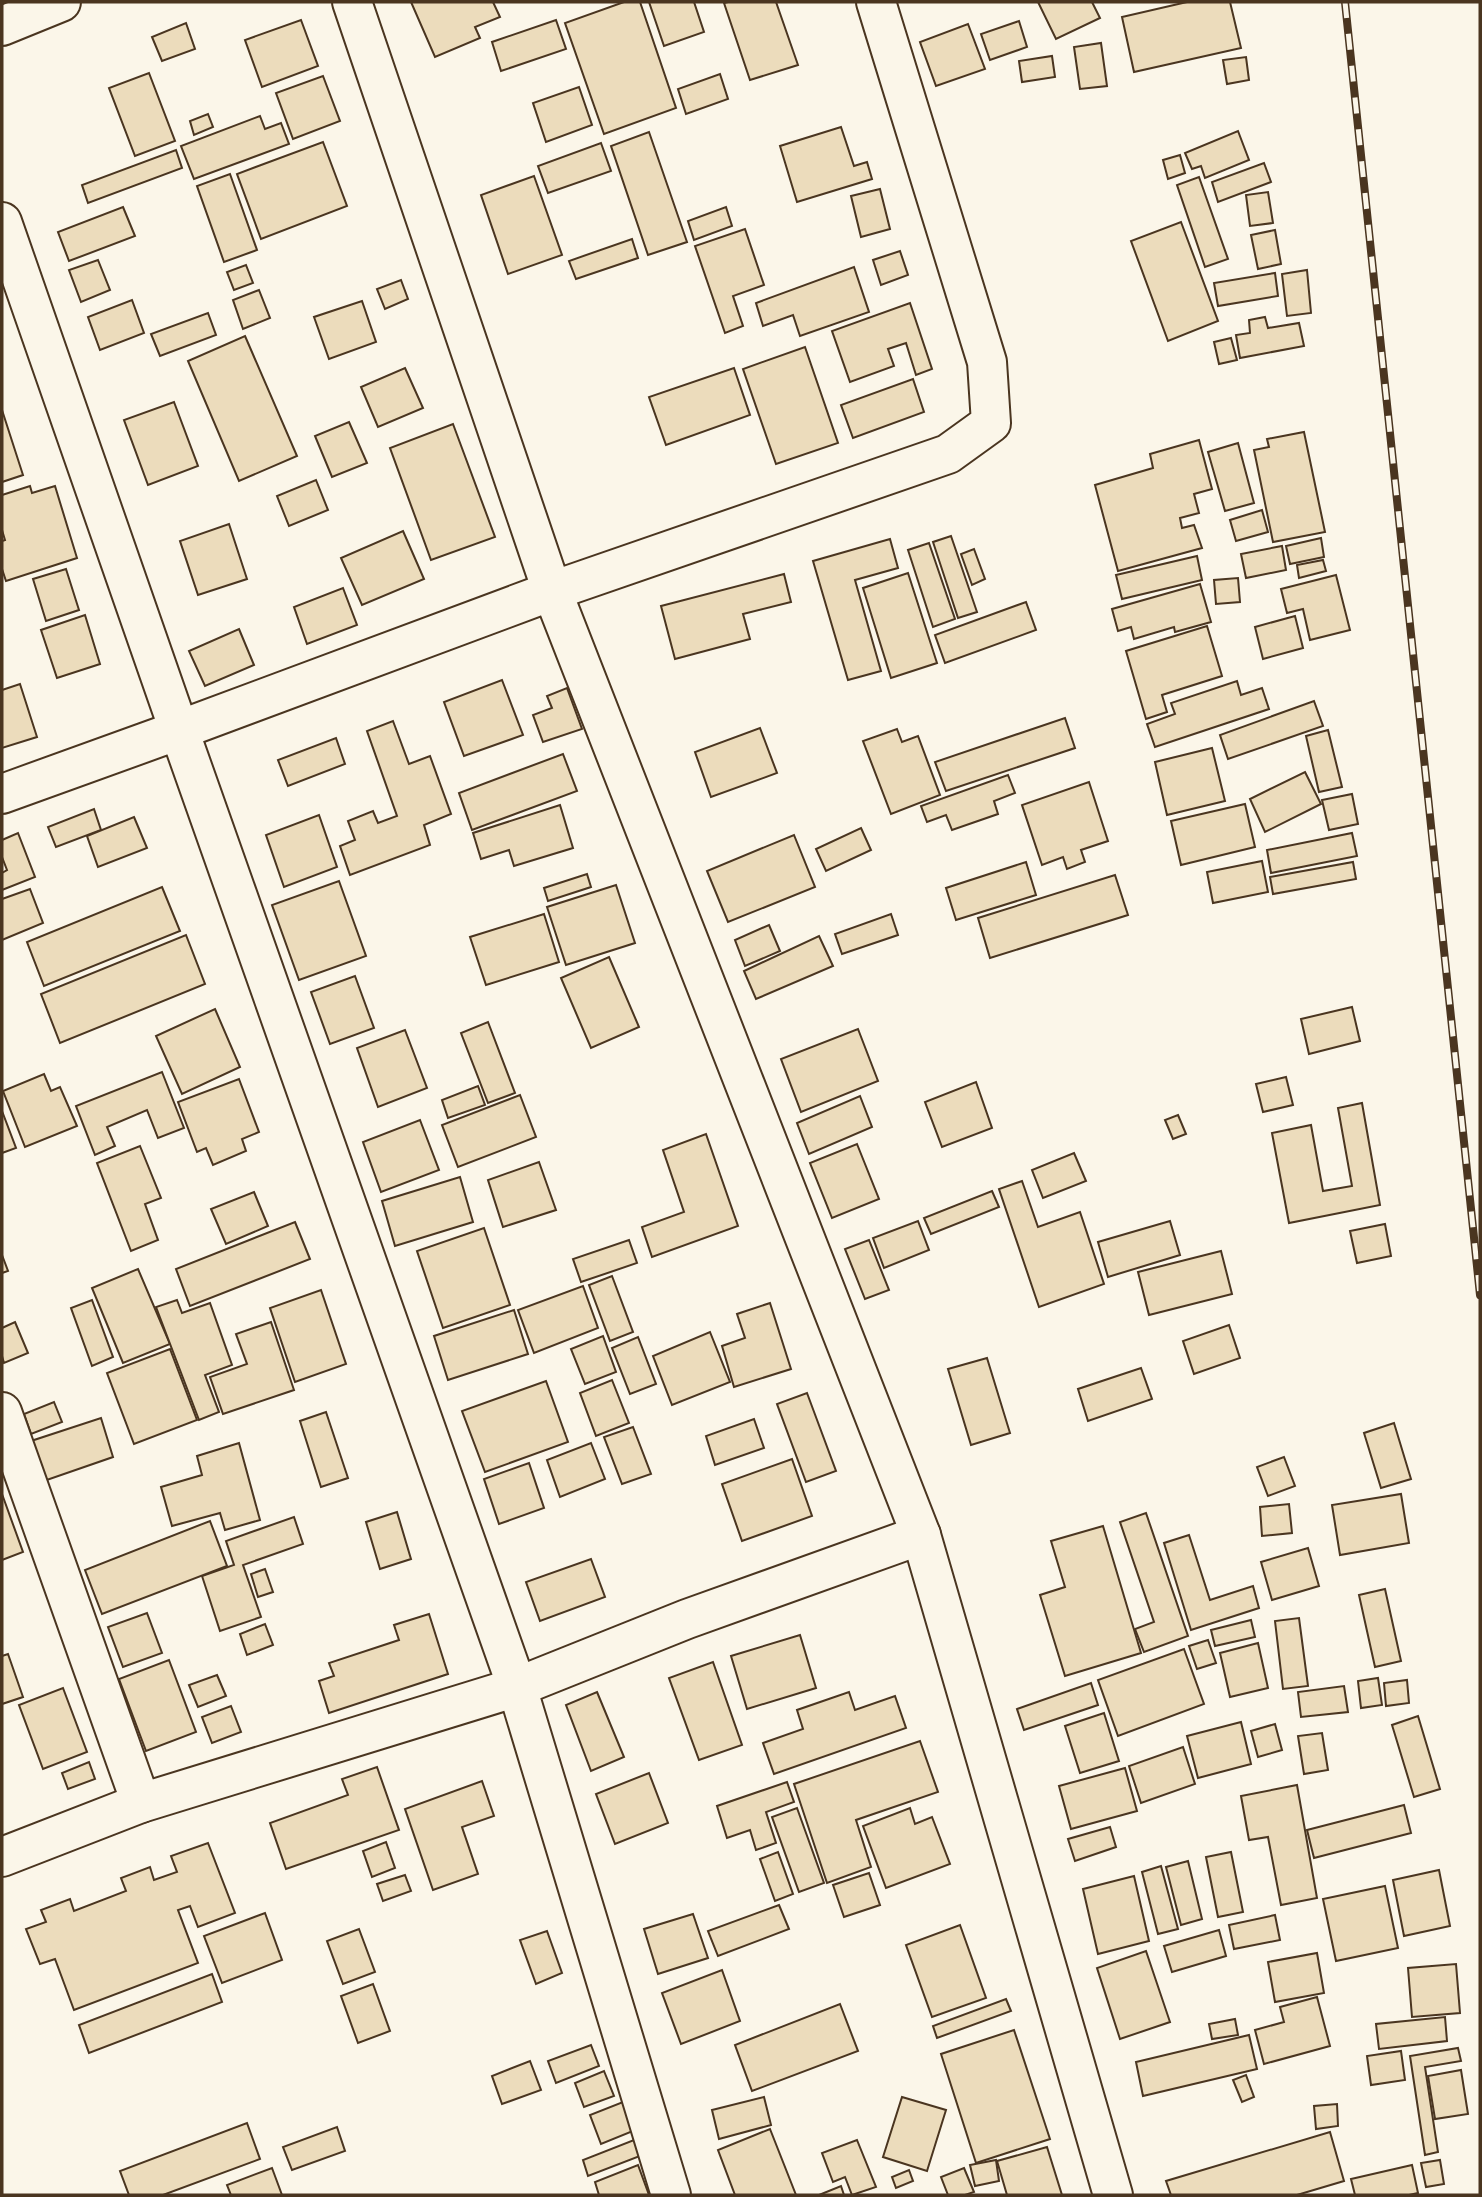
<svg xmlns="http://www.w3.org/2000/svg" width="1482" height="2197" font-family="Spectral,serif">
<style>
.building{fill:#ecdcbc;stroke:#4a3520;stroke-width:2}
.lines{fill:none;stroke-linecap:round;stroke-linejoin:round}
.street-casing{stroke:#4a3520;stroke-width:42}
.secondary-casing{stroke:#4a3520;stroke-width:42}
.street{stroke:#fbf6e9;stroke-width:38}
.secondary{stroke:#fbf6e9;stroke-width:38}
.rail-casing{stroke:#4a3520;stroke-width:8}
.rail{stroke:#fbf6e9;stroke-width:5;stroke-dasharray:16;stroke-linecap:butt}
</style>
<rect width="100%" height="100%" fill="#fbf6e9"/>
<g class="building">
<polygon points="411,2 493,2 500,17 475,27 480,38 435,57"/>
<polygon points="624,2 640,2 676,108 604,134 565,23"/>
<polygon points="649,2 694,2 704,32 664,46"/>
<polygon points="728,2 776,2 798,65 750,80 724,3"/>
<polygon points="1038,2 1092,2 1100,18 1056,39"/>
<polygon points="1187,2 1230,2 1241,48 1134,72 1122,17"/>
<polygon points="301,20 318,66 262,87 245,40"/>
<polygon points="556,20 566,49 501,71 492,42"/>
<polygon points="1019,21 1027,47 990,60 981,34"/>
<polygon points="186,23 195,49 162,61 152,37"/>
<polygon points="968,24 985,69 936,86 920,42"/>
<polygon points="1101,43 1107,86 1080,89 1074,47"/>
<polygon points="1052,56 1055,77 1022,82 1019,61"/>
<polygon points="1246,57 1249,80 1227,84 1223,60"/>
<polygon points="149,73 175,141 135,156 109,88"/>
<polygon points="720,74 728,99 686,114 678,89"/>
<polygon points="323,76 340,121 293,139 276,93"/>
<polygon points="579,87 592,125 546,142 533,103"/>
<polygon points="208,114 213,127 194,135 190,121"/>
<polygon points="260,116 265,129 281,123 289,144 194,179 181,146"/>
<polygon points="841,127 854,166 867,162 872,179 797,202 780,146"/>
<polygon points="1238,131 1249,160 1205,178 1201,166 1192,169 1185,153"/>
<polygon points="649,132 687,242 648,255 611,146"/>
<polygon points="323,142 347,206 261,239 237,174"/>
<polygon points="601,143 611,171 548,193 538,166"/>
<polygon points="176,150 182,168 88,203 82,185"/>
<polygon points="1180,155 1185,173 1168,179 1163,160"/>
<polygon points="1264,163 1271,182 1218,202 1212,182"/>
<polygon points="230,174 257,250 224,262 197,186"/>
<polygon points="534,176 562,255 508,274 481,195"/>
<polygon points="1199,177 1228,259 1205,267 1177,185"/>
<polygon points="880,189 890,229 861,237 851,196"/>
<polygon points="1268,192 1273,223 1250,226 1246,195"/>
<polygon points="123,207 135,236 69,261 58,232"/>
<polygon points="726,207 732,226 694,240 688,221"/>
<polygon points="1181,222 1218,321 1168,341 1131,241"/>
<polygon points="745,229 764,285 733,296 743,326 725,333 695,246"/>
<polygon points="1275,230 1281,264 1258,269 1251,235"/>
<polygon points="632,239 638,258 576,279 569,261"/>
<polygon points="900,251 908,275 881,285 873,260"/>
<polygon points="98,260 110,290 81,302 69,270"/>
<polygon points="246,265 253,283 234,290 227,272"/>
<polygon points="854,267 869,312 800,336 793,315 763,326 756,303"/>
<polygon points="1307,270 1311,313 1287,316 1282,274"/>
<polygon points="1275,273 1278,296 1218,306 1214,283"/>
<polygon points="401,280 408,299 385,309 377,289"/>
<polygon points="259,290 270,318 243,329 233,300"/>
<polygon points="132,300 144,333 100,350 88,317"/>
<polygon points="362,301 376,342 329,359 314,317"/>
<polygon points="910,303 932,369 916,375 906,343 888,349 894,366 850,382 832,331"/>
<polygon points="208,313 216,335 160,356 151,334"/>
<polygon points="1265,317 1268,328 1299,323 1304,346 1240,358 1236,335 1250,333 1249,320"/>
<polygon points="245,336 297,456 239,481 188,361"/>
<polygon points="1231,338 1237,360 1219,364 1214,342"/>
<polygon points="805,347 838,443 776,464 743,369"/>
<polygon points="405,368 423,408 378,427 361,387"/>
<polygon points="734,368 750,415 666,445 649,397"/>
<polygon points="913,379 924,412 853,438 841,405"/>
<polygon points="174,402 198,466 148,485 124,420"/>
<polygon points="2,410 23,475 2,482"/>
<polygon points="349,422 367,463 332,477 315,436"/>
<polygon points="453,424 495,537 431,560 390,448"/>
<polygon points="1304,432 1325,532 1273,542 1254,450 1269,447 1267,439"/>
<polygon points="1199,440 1212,489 1194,494 1199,513 1180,518 1182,528 1194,525 1202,548 1118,571 1095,485 1153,468 1150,454"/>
<polygon points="1238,443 1254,503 1225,511 1208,452"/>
<polygon points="316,480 328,510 289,526 277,496"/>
<polygon points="30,486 32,493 55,486 77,558 6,581 2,569 2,541 5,540 2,530 2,495"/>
<polygon points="1262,510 1268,532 1236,541 1230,520"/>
<polygon points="229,524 247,579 198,595 180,541"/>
<polygon points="403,531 424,579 362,605 341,558"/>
<polygon points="951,536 977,612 958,618 933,542"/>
<polygon points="1321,538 1324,557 1290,564 1286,546"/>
<polygon points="890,539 898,568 855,580 881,671 848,680 813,561"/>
<polygon points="929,543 955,619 933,627 908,550"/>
<polygon points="1282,546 1286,570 1246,578 1241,554"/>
<polygon points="974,549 985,579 972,585 961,554"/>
<polygon points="1197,556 1202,580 1122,599 1116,575"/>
<polygon points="1323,560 1326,571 1299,578 1297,565"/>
<polygon points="66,569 79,610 46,621 33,579"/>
<polygon points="908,573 937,663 891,678 863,588"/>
<polygon points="784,574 791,602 743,614 750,639 675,659 661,606"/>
<polygon points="1336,575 1350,630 1310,640 1303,609 1287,613 1281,589"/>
<polygon points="1238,578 1240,602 1216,604 1214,580"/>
<polygon points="1200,584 1211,622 1175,632 1174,627 1134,639 1131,627 1118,631 1112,609"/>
<polygon points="343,588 357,625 307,644 294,607"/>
<polygon points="1026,602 1036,630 945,663 935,635"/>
<polygon points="85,615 100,664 57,678 41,630"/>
<polygon points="1295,616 1303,648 1263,659 1255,627"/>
<polygon points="1207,626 1222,676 1162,695 1167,712 1146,719 1126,651"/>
<polygon points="239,629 254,665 205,686 189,651"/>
<polygon points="502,680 523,735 464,756 444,702"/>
<polygon points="1237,681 1241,695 1262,688 1269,709 1155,747 1147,724 1175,714 1171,703"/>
<polygon points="20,684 37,737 2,748 2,690"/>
<polygon points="567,688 582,729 543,742 533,715 552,708 547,696"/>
<polygon points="1314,701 1323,726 1228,759 1220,735"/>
<polygon points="1065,718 1075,748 946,791 935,762"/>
<polygon points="393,721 409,764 430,756 451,814 424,825 430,845 350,875 340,846 355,840 348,821 373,811 378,823 397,816 367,731"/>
<polygon points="760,728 777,773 711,797 695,752"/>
<polygon points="897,729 902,742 918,736 940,795 891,814 863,741"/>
<polygon points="1328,730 1342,787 1319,792 1306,736"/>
<polygon points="336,738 345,764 288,786 278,760"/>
<polygon points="1212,748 1225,801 1167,815 1155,762"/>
<polygon points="563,754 577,791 472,830 459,793"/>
<polygon points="1305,772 1321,804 1265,832 1250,799"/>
<polygon points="1008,775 1015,793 994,801 998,814 952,830 946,815 927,822 921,806"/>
<polygon points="1089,782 1108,841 1081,850 1085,862 1067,869 1063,857 1042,865 1022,805"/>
<polygon points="1352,794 1358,824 1329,830 1322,800"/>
<polygon points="1245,804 1255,847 1181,865 1171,821"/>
<polygon points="560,805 573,848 514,866 509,850 481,859 473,833"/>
<polygon points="94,809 101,830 56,847 48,827"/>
<polygon points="319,815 337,867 284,887 266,835"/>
<polygon points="134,817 147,848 98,867 87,836"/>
<polygon points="861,828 871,850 826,871 816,849"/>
<polygon points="18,833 35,877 2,890 2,873 7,870 2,857 2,840"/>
<polygon points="1352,833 1357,856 1271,873 1267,850"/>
<polygon points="794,835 815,887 728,922 707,871"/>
<polygon points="1262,861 1268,892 1213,903 1207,872"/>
<polygon points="1026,862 1036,895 956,920 946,888"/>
<polygon points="1353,862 1356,879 1273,894 1270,877"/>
<polygon points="587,874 591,887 548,901 544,888"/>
<polygon points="1115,875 1128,915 990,958 978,918"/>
<polygon points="339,881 366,956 299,980 272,905"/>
<polygon points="616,885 635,943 566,965 547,907"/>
<polygon points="162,887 180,931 44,986 27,942"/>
<polygon points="30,889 43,923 2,940 2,899"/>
<polygon points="544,914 559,962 486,985 470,937"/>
<polygon points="891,914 898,935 842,954 835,934"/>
<polygon points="769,925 780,951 745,966 735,940"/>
<polygon points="186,935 205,984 60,1043 41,994"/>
<polygon points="819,936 833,966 756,999 744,971"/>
<polygon points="609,957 639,1027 591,1048 561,978"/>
<polygon points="355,976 374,1028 330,1044 311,992"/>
<polygon points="1352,1007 1360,1041 1309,1054 1301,1019"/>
<polygon points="215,1009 240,1067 182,1094 156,1036"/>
<polygon points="488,1022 515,1093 488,1103 461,1033"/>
<polygon points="858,1029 878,1081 801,1112 781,1059"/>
<polygon points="405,1030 427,1088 378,1107 357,1048"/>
<polygon points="162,1072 184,1128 158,1138 147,1110 107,1127 115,1146 95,1155 76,1106"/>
<polygon points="44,1074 51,1091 60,1087 77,1126 25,1147 3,1091"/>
<polygon points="1286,1077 1293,1105 1263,1112 1256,1084"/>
<polygon points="239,1079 259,1132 242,1139 246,1151 213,1165 206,1148 197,1152 178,1102"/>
<polygon points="976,1082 992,1128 942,1147 925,1102"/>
<polygon points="478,1086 485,1105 448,1118 442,1100"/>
<polygon points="520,1095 536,1137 458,1167 442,1125"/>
<polygon points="860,1096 872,1127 809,1154 797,1123"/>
<polygon points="1362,1103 1380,1205 1289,1223 1272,1133 1311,1125 1323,1191 1352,1186 1338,1108"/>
<polygon points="2,1111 16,1148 2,1153"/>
<polygon points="1178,1115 1186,1134 1173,1139 1165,1120"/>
<polygon points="420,1120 439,1170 381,1192 363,1142"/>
<polygon points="706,1134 738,1226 652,1257 642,1227 684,1212 663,1150"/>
<polygon points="857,1144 879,1199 832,1218 810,1163"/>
<polygon points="140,1146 161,1198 145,1204 158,1240 131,1251 97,1163"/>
<polygon points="1074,1153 1086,1181 1043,1198 1032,1170"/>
<polygon points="539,1162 556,1210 503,1227 488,1180"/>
<polygon points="460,1177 473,1222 395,1246 382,1201"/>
<polygon points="1022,1181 1038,1227 1080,1212 1104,1284 1039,1307 999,1189"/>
<polygon points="992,1191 999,1207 931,1234 924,1218"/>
<polygon points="254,1192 268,1226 226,1244 211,1209"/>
<polygon points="918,1221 929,1250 884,1268 873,1238"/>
<polygon points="1170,1221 1180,1255 1108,1277 1098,1242"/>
<polygon points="295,1222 310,1259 190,1306 176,1269"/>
<polygon points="1385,1224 1391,1256 1357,1263 1350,1231"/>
<polygon points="484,1228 510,1305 443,1328 417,1251"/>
<polygon points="629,1240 637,1263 581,1282 573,1259"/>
<polygon points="869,1240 889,1290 865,1299 845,1249"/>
<polygon points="1221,1251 1232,1294 1149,1315 1138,1272"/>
<polygon points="2,1255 8,1271 2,1273"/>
<polygon points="138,1269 170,1344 123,1363 92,1288"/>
<polygon points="612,1276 633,1332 610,1341 589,1285"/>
<polygon points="583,1286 598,1328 534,1353 518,1310"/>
<polygon points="321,1290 346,1364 295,1382 270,1308"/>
<polygon points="92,1300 113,1357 92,1366 71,1308"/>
<polygon points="177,1300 182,1313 210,1303 232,1365 205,1375 219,1412 199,1420 156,1307"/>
<polygon points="770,1303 791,1369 734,1387 722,1346 745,1338 737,1314"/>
<polygon points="514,1310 528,1354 448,1380 434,1336"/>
<polygon points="15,1322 28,1353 4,1363 2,1356 2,1328"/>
<polygon points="271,1322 294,1390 223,1414 210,1377 247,1364 236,1334"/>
<polygon points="1229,1325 1240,1358 1194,1374 1183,1341"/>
<polygon points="710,1332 730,1382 672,1405 653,1356"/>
<polygon points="603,1336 616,1372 585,1384 571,1349"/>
<polygon points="638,1337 656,1384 630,1394 612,1348"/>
<polygon points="170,1349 197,1420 134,1444 107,1373"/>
<polygon points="987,1358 1010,1433 971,1445 948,1369"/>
<polygon points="1141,1368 1152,1399 1088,1421 1078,1389"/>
<polygon points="612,1380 629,1423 596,1436 580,1393"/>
<polygon points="546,1381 568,1442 485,1472 462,1411"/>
<polygon points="807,1393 836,1471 806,1482 777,1404"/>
<polygon points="54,1402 62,1422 31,1434 24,1414"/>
<polygon points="326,1412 348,1478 321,1487 300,1421"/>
<polygon points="101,1418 113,1457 41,1482 28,1442"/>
<polygon points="754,1419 764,1448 715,1465 706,1436"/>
<polygon points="1394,1423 1411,1479 1381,1488 1364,1433"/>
<polygon points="633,1427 651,1474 622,1484 604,1437"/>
<polygon points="239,1443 260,1520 225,1530 220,1513 172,1526 161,1487 202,1475 197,1456"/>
<polygon points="591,1443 605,1479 560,1497 547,1460"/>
<polygon points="1284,1457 1295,1486 1268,1496 1257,1467"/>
<polygon points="792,1459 812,1516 742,1541 722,1484"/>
<polygon points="529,1463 544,1508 499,1524 484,1479"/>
<polygon points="2,1494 23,1552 2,1560"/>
<polygon points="1401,1494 1409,1543 1340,1555 1332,1505"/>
<polygon points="1289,1504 1292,1533 1262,1536 1260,1507"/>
<polygon points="397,1512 411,1559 380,1569 366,1522"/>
<polygon points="1146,1513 1188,1636 1144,1652 1135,1629 1154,1622 1120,1522"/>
<polygon points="294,1517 303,1544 243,1565 261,1617 220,1631 202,1576 234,1565 226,1541"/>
<polygon points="210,1521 227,1566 102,1614 85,1570"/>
<polygon points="1103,1526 1141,1653 1065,1676 1040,1595 1065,1587 1051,1541"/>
<polygon points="1189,1535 1210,1600 1253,1586 1259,1608 1191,1630 1164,1543"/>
<polygon points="1308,1548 1319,1586 1272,1600 1261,1562"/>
<polygon points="591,1559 605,1597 540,1621 526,1582"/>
<polygon points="265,1569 273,1592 258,1597 251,1574"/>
<polygon points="1385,1589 1401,1661 1375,1667 1359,1595"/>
<polygon points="147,1613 162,1653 123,1667 108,1627"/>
<polygon points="429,1614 448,1674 329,1713 319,1681 334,1676 329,1663 399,1640 394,1625"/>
<polygon points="1299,1618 1308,1686 1283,1689 1275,1621"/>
<polygon points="1251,1620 1255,1637 1215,1646 1211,1630"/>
<polygon points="265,1624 273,1645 247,1655 240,1634"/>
<polygon points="800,1635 816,1688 747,1709 731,1656"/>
<polygon points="1208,1640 1216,1663 1197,1669 1189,1646"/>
<polygon points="1258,1643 1268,1688 1230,1697 1220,1653"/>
<polygon points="1184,1649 1204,1704 1118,1736 1098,1680"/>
<polygon points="8,1654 23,1697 2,1704 2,1656"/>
<polygon points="169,1660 196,1732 146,1751 119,1679"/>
<polygon points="713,1662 742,1745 699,1760 669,1678"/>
<polygon points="217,1675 226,1696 198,1707 189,1685"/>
<polygon points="1378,1678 1382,1705 1361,1708 1358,1681"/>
<polygon points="1407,1680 1409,1703 1386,1706 1384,1683"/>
<polygon points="1091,1683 1098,1705 1024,1730 1017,1709"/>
<polygon points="1344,1686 1348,1712 1301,1717 1298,1692"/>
<polygon points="63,1688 87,1752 43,1769 19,1705"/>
<polygon points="597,1692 624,1757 591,1771 566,1705"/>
<polygon points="849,1692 855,1710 895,1696 906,1728 774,1774 763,1743 803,1729 797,1710"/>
<polygon points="231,1706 241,1732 212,1743 202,1717"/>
<polygon points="1104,1713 1119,1761 1080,1773 1065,1726"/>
<polygon points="1418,1716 1440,1789 1414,1797 1392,1725"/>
<polygon points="1241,1722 1251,1764 1198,1778 1187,1736"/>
<polygon points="1275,1724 1282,1750 1258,1757 1251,1731"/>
<polygon points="1322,1733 1328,1770 1304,1774 1298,1736"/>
<polygon points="920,1741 938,1792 856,1820 871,1867 827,1883 794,1784"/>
<polygon points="1183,1747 1195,1784 1141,1803 1129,1766"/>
<polygon points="89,1762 95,1779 68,1789 62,1773"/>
<polygon points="377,1767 399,1830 286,1869 270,1823 348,1795 342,1779"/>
<polygon points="1125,1768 1137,1811 1071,1829 1059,1786"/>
<polygon points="649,1773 668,1823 615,1844 596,1794"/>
<polygon points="482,1781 494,1816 462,1827 478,1874 433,1890 405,1809"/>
<polygon points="787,1782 794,1802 766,1812 776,1843 756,1850 750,1830 727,1838 717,1806"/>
<polygon points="1297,1785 1317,1898 1281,1905 1268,1837 1249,1840 1241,1796"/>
<polygon points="1404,1805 1411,1833 1314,1858 1307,1830"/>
<polygon points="797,1808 824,1883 799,1892 772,1817"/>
<polygon points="910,1808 915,1824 932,1817 950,1864 886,1888 863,1826"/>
<polygon points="1110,1827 1116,1847 1075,1861 1068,1839"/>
<polygon points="386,1842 395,1868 372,1877 363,1851"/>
<polygon points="208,1843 235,1913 198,1927 190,1906 178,1910 198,1963 74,2010 55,1959 40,1964 26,1929 46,1922 41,1910 70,1899 74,1911 126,1891 121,1878 150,1867 154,1880 177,1872 171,1856"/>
<polygon points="778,1852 793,1894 775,1901 760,1859"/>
<polygon points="1231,1852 1243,1912 1218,1917 1206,1857"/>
<polygon points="1188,1861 1202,1919 1181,1925 1166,1867"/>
<polygon points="1161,1866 1178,1929 1158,1934 1142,1872"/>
<polygon points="1439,1870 1450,1926 1404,1936 1393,1880"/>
<polygon points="869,1873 880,1905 844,1917 833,1885"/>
<polygon points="405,1875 411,1891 383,1901 377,1884"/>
<polygon points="1134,1876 1149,1941 1098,1954 1083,1889"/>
<polygon points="1385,1886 1398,1948 1336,1961 1323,1899"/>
<polygon points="779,1905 789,1929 718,1956 708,1931"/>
<polygon points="265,1913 282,1960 222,1983 204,1936"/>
<polygon points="693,1914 708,1958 658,1974 644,1929"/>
<polygon points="1275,1915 1280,1940 1234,1949 1229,1925"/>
<polygon points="960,1925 986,1998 932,2017 906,1945"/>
<polygon points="359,1929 375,1972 343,1984 327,1941"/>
<polygon points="1219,1930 1226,1956 1172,1972 1164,1946"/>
<polygon points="547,1931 562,1973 536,1984 520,1940"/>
<polygon points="1146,1951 1170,2022 1120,2039 1097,1968"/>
<polygon points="1317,1953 1324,1993 1275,2002 1268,1962"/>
<polygon points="1456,1964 1460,2013 1412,2017 1408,1968"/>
<polygon points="722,1970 740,2021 681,2044 662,1993"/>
<polygon points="212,1974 222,2002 89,2053 79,2025"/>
<polygon points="373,1984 390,2031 358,2043 341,1996"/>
<polygon points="1317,1997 1330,2046 1264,2064 1255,2030 1284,2022 1280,2007"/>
<polygon points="1006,1999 1011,2011 937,2038 933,2026"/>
<polygon points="840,2004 858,2051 752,2091 735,2045"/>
<polygon points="1445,2017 1447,2041 1379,2049 1376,2024"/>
<polygon points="1235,2019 1238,2035 1212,2039 1209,2024"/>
<polygon points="1014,2030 1050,2139 976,2163 941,2054"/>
<polygon points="1249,2035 1257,2069 1143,2096 1136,2062"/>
<polygon points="591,2045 599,2066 556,2083 548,2061"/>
<polygon points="1458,2048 1461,2061 1425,2067 1438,2152 1425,2155 1410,2056"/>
<polygon points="1401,2051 1405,2080 1371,2085 1367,2056"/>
<polygon points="530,2061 541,2090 502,2104 492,2076"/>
<polygon points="1461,2070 1468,2114 1435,2119 1428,2076"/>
<polygon points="604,2071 614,2096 584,2107 575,2083"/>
<polygon points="1246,2075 1254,2097 1242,2102 1233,2080"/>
<polygon points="764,2097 771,2125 719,2139 712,2110"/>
<polygon points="902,2097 946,2110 927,2171 883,2157"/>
<polygon points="623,2102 633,2131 601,2144 590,2115"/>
<polygon points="1337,2104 1338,2126 1316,2129 1314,2106"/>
<polygon points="247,2123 260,2159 163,2195 129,2195 120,2171"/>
<polygon points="337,2127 345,2151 292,2170 283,2147"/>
<polygon points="770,2129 796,2195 735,2195 718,2150"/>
<polygon points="1330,2132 1344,2181 1297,2195 1171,2195 1166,2181"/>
<polygon points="634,2140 640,2156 588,2176 583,2160"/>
<polygon points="857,2140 876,2187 852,2195 845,2177 833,2182 822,2153"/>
<polygon points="1047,2147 1062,2195 1007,2195 997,2161"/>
<polygon points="996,2160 999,2181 975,2186 970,2165"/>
<polygon points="1440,2160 1444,2184 1426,2187 1421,2163"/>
<polygon points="638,2165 649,2195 599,2195 595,2182"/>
<polygon points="1412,2165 1418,2193 1409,2195 1355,2195 1351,2179"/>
<polygon points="272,2168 282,2195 231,2195 227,2185"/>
<polygon points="964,2168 974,2192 965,2195 948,2195 941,2177"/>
<polygon points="909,2170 913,2181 896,2188 892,2177"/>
<polygon points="841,2186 844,2195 819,2195"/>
</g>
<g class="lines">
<defs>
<g id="street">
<polyline points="352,2 552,591 921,1535 1113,2195"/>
<polyline points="2,26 61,2"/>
<polyline points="2,222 179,730 552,591 948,454 991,423 987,362 876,2"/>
<polyline points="2,1412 141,1803"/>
<polyline points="2,1857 141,1803 517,1687 687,1619 921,1535"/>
</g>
<polyline id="secondary" points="2,794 179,730 517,1687 671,2195"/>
</defs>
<use href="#street" class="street-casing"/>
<use href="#secondary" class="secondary-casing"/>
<use href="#street" class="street"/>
<use href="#secondary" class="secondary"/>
<defs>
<polyline id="rail" points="1345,2 1480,1295"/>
</defs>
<use href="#rail" class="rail-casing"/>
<use href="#rail" class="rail"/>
</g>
<rect width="1482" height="2197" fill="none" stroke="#4a3520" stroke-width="7"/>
</svg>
